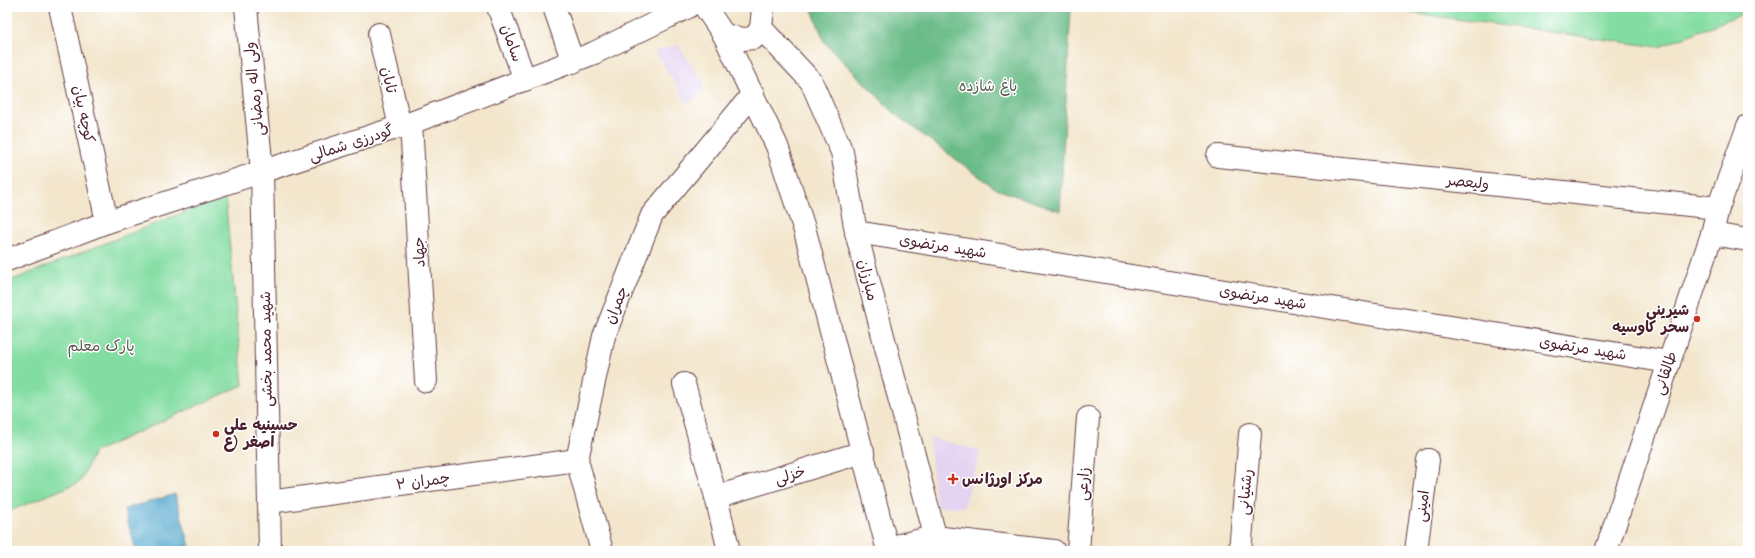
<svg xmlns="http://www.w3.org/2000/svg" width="1755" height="558" font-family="'Comic Neue','Playpen Sans Arabic',sans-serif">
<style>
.built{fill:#e4d3f1}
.green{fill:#83dda2;stroke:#667e66}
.forest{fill:#6abc88;stroke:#5a6e5a}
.water{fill:#52a7ce;stroke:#4e637c}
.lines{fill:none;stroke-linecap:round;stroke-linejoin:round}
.minor-casing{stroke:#633d43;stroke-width:24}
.minor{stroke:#fff;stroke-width:22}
.poi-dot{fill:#c8321e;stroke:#fff;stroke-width:1.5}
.labels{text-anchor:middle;stroke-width:3;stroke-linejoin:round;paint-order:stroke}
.street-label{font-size:15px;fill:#4a1f2b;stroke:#fff}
.park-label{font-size:15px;fill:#5b584f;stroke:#fff}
.poi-label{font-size:15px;font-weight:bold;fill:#4a1f2b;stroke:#fff;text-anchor:start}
</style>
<rect width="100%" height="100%" fill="#fff"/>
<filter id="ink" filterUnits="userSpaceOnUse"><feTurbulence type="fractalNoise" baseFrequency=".025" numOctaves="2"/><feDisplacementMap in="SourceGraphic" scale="8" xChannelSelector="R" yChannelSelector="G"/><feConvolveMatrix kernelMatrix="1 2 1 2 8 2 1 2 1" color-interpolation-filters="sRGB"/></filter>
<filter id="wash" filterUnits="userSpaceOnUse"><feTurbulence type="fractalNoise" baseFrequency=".012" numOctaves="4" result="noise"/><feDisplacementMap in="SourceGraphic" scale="16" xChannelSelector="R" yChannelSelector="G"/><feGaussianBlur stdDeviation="0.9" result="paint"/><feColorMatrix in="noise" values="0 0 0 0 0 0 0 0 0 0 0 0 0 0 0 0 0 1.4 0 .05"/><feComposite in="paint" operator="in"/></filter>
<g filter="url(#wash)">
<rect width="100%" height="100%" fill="#f3e6cc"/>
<g class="built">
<polygon points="678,45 704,83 703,91 688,104 655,51"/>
<polygon points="929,437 981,451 964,507 936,507"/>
</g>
<g class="green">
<polygon points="1369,7 1741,7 1742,14 1659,47"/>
<polygon points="225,196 243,385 94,452 80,482 7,512 7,282"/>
</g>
<polygon class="forest" points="811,7 1071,7 1060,211 996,189 895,114 825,43"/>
<polygon class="water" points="175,494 190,546 171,551 136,551 124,509"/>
</g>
<g filter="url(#ink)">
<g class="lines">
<defs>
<g id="minor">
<polyline points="60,7 107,222"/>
<polyline points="246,7 262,171 270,551"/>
<polyline points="498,7 525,80"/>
<polyline points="554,7 573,62"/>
<polyline points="705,7 724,35 777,146 805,231 888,551"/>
<polyline points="761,28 811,81 842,152 856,232 939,551"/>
<polyline points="379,34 400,127"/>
<polyline points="724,35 743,39 754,38 761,28 763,7"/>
<polyline points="411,123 426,381"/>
<polyline points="1218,156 1718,208"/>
<polyline points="856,232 1669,362"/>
<polyline points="1712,234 1748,240"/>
<polyline points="7,260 107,222 411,123 594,53 688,7"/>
<polyline points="684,384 716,497 729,551"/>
<polyline points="716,497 863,452"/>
<polyline points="269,502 577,460"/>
<polyline points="887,548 934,537 1054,551"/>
<polyline points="602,551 577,460 604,336 652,215 753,94"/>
<polyline points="1078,551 1088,418"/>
<polyline points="1240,551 1250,434"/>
<polyline points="1416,551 1428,460"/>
<polyline points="1606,551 1712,234 1718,208 1748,126"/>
</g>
</defs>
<use href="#minor" class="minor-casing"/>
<use href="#minor" class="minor"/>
</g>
</g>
<g class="poi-dot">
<circle cx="1697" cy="319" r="4"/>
<circle cx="216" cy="434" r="4"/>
<path d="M951 473h4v4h4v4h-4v4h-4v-4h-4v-4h4z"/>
</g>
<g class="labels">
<g class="street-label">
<text transform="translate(512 43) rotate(70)" y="5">سامان</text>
<text transform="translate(389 80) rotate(77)" y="5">تابان</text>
<text transform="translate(254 89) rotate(-96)" y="5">ولی اله رمضانی</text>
<text transform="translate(84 114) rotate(78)" y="5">کوچه بیان</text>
<text transform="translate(351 143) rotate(-18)" y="5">گودرزی شمالی</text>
<text transform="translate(1468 182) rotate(6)" y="5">ولیعصر</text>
<text transform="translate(943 246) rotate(9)" y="5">شهید مرتضوی</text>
<text transform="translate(419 252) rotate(-93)" y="5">جهاد</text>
<text transform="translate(868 280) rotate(76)" y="5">مبارزان</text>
<text transform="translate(1263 297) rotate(9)" y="5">شهید مرتضوی</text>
<text transform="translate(616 305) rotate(-68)" y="5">چمران</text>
<text transform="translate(1583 348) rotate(9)" y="5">شهید مرتضوی</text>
<text transform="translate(266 349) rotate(-91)" y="5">شهید محمد بخشی</text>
<text transform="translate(1665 373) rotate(-71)" y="5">طالقانی</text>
<text transform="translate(790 475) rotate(-17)" y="5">خزلی</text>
<text transform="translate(423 481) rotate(-8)" y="5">چمران ۲</text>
<text transform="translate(1083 484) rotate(-86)" y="5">زارعی</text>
<text transform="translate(1245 492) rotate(-85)" y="5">رشتیانی</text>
<text transform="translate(1422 506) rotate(-83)" y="5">امینی</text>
</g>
<g class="park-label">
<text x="988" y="91">باغ شازده</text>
<text x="101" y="351">پارک معلم</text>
</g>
<g class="poi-label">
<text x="1689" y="315" text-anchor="end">شیرینی<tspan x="1689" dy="17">سحر کاوسیه</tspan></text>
<text x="224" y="430">حسینیه علی<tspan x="224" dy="17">اصغر (ع</tspan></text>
<text x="962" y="484">مرکز اورژانس</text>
</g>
</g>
<rect width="1755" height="558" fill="none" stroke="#fff" stroke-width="24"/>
</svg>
